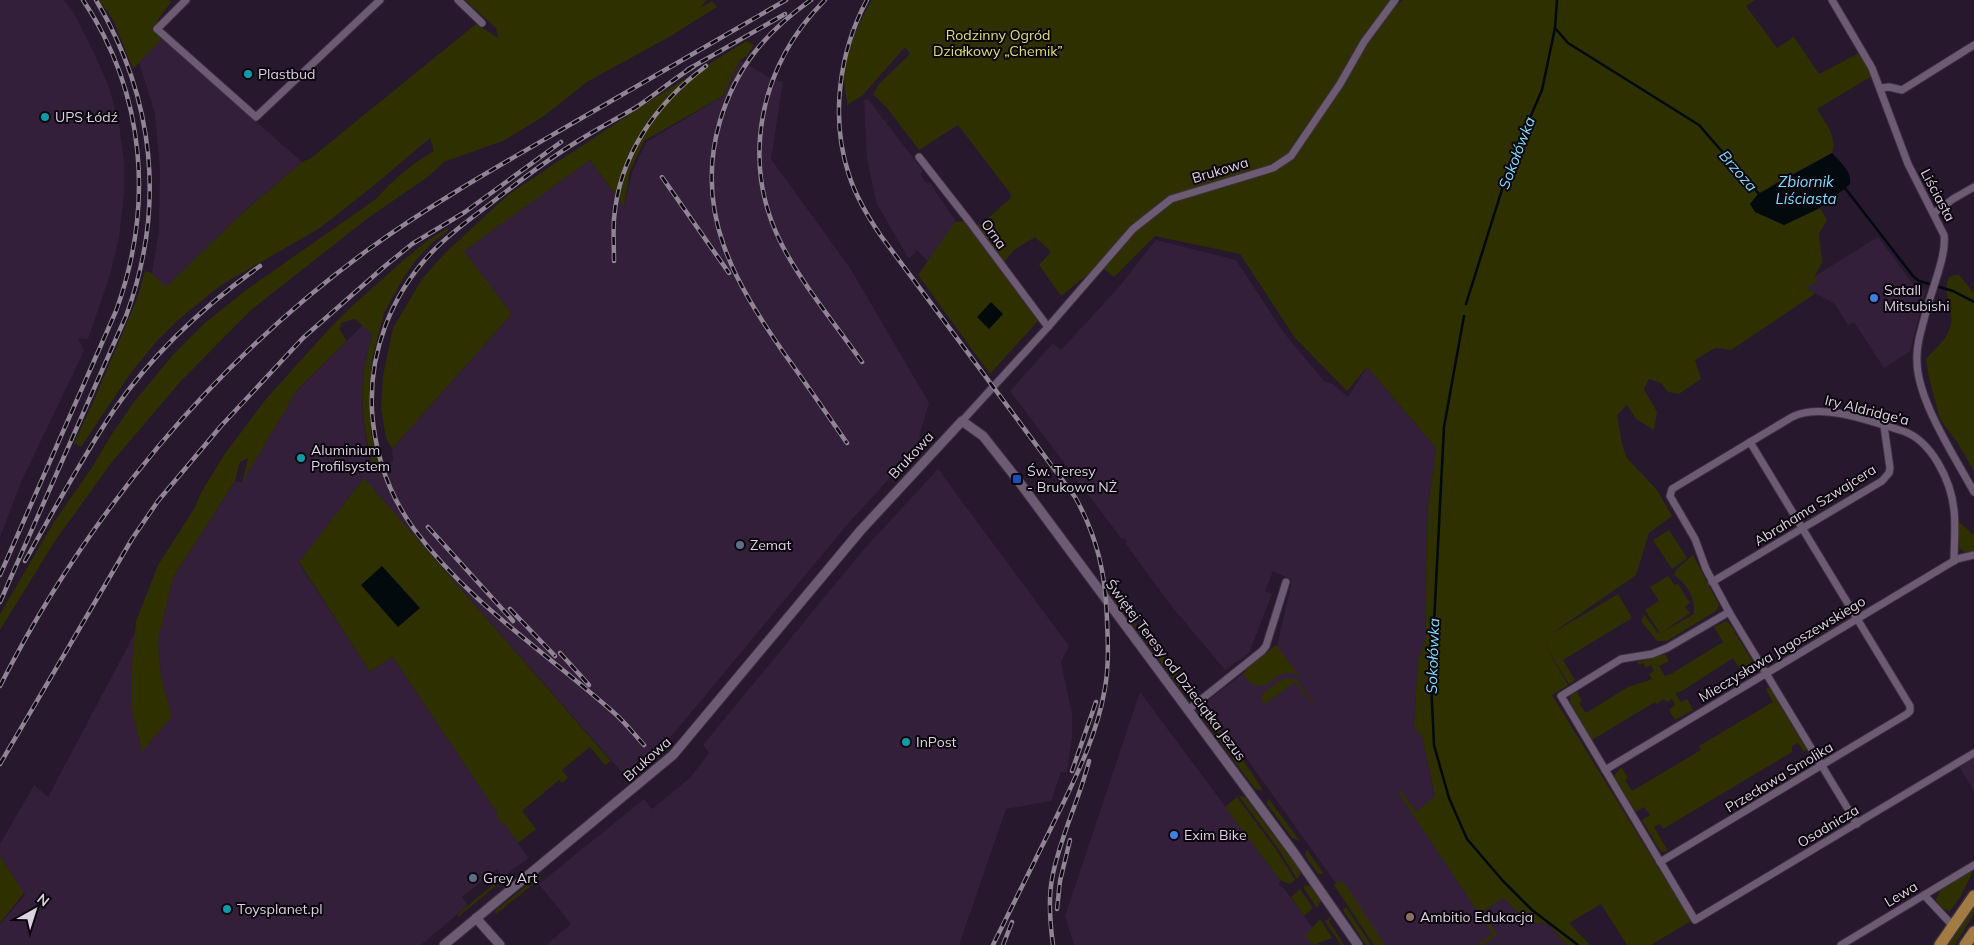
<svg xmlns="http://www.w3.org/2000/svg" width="1974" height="945" font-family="Mulish,sans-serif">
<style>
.built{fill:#331f39}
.green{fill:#2f3000}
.water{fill:#020a0e}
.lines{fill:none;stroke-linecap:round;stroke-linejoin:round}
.stream{stroke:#020a0e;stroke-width:2.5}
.minor-casing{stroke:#3d3141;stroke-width:9}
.tertiary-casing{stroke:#3d3141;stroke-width:11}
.primary-casing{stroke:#3d3141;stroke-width:14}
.minor{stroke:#6d5b74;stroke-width:7}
.tertiary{stroke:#6d5b74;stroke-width:9}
.primary{stroke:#a27b42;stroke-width:11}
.rail-casing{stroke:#908495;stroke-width:4.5}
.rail{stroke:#0c060f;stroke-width:2.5;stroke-dasharray:8;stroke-linecap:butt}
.culture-dot{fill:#0f9aa8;stroke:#0c060f;stroke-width:2}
.shop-dot{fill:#3f7fe0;stroke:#0c060f;stroke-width:2}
.transit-dot{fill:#1a4fb4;stroke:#0c060f;stroke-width:2}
.service-dot{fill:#5c6f8a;stroke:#0c060f;stroke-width:2}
.education-dot{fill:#8d6e63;stroke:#0c060f;stroke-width:2}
.labels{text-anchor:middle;stroke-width:4;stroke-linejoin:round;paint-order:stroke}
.park-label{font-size:14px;fill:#dce07c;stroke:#0c060f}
.poi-label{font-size:14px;fill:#dcd2e0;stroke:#0c060f;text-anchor:start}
.street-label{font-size:14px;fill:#dcd2e0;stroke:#0c060f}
.water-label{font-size:15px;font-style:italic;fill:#81ddfe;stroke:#0c060f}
</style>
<rect width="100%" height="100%" fill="#27182d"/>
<g class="built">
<polygon points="0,0 64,0 74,13 95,55 109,87 119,124 124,161 124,193 119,238 110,275 88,339 78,338 84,351 22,480 0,537"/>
<polygon points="162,39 302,162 242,213 166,288 152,273 159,231 160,170 155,114 139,62"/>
<polygon points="740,60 772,79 783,82 771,159 850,268 929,403 920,433 919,446 846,526 669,739 626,777 364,479 299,563 370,672 392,657 407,678 528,858 503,877 497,869 462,897 468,905 421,945 0,945 0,924 25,895 0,856 0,844 34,785 48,797 136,631 131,675 131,707 172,716 161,677 158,639 162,612 173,578 235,481 242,482 298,389 363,325 373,335 366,356 363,377 362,406 366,441 373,468 393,461 392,449 512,314 463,251 590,160 624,207 632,172 646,142 723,96"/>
<polygon points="868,99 923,171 920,174 926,183 930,183 966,237 931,265 917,250 909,259 877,204 867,159 864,100"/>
<polygon points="1878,237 1914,285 1926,290 1910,351 1884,368 1854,322 1848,325 1835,304 1806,288 1818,281 1815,276"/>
<polygon points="1156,240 1236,260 1284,333 1325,382 1333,384 1348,397 1367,367 1436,448 1427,513 1425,640 1418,660 1414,726 1422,736 1435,797 1483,912 1503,898 1528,922 1548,924 1567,945 1376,945 1333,879 1206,702 1277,647 1292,580 1273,571 1265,591 1272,594 1249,653 1225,670 1169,603 1126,544 1127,540 1121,538 1010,391 1053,343 1061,350 1118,288"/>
<polygon points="938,469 1069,646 1061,662 1072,714 1072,738 1067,772 1061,772 1051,801 1006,809 959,945 546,945 571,924 539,884 644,799 652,809 690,778 709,753 703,745 864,549"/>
<polygon points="1140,692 1280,880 1279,885 1282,886 1298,907 1320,939 1317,942 1319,945 1074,945 1065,916"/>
<polygon points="1974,757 1974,791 1959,766"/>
</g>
<g class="green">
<path d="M99,0H169L171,2C161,17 150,22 162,39L133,69L113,20Z"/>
<path d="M465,0H707L700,8L712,1L717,7L669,37L587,82L544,116L505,140L444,162L429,176L368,218L251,310L181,381L112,462L55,541L0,630V614L54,522L91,469L112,434L134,402L172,356L205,323L246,290L376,199C392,181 412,163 434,151L430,138L372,187L320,228L221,285L178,320L156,342L130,374L81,447L74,443L92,405L137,299L145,271L152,273L166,287L240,215L302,162L311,158L476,24L498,38L496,28Z"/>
<path d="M872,0H1394L1398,4L1403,0H1755L1746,6L1777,48L1794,37L1819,74L1859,53L1872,76L1817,109C1825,123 1838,137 1832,153L1770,186L1784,225L1820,208L1827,220L1819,234L1822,262L1815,276L1818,281L1806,288L1816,293L1731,350L1715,348L1695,360L1701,379L1679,394L1668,392L1661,383L1649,379L1644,389L1657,412L1654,430L1636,419L1627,405L1617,415L1621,439L1626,457L1657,490L1672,516L1649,533L1636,575L1551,634L1618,594L1632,618L1563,660L1575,680L1569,684L1542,640L1568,685L1552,695L1691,921L1651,945H1627L1601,904L1569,923L1590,945H1567L1548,924L1528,922L1503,898L1483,912L1497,935L1482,945H1477L1492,933L1399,794L1402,792L1416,812L1435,796L1422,736L1414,727L1418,660L1425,640L1427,513L1436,448L1367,367L1347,391L1295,338L1240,254L1155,236L1114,277L1100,266L1092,271L1061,296L1039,265L1051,252L1035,237L1014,250L999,268L1038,321L990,374L918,275L955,222L964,221L969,226L980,225L1011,198L1010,193L958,125L919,150L887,108L873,94L879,84L910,54L905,47L863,95L847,105C847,97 844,89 844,81C843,57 859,21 872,0Z"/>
<polygon points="746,41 754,45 747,56 740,60 723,96 644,141 630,171 624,207 590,160 464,251 512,314 392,449 386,438 381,409 383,376 393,328 422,279 445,253 509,194 656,97"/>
<path d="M448,228V231L432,243L415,261L401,282L384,313L372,360L371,432L379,466L373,468C362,424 356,379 373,335L355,319L341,323L340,330L347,341L298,389L242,483L248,458L240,462L235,481L173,578L158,640L161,677L172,716L142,752L131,707V675L136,621L158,565L194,509L202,491L224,455L266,399L329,329L352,306L406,258L428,240Z"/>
<path d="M1958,274L1974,293V471L1957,442L1940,419L1929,378L1926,359C1934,350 1946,340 1950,328C1956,311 1941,294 1949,277Z"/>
<polygon points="364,478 611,761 605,765 590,747 562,770 568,778 562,783 559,780 522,811 536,829 518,843 504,823 502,824 496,816 498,814 407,678 392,657 370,672 299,562"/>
<polygon points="1958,521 1974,535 1974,551 1966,553 1959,548"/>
<polygon points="1669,530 1687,558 1672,569 1653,540"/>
<path d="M1693,555L1719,605L1716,611L1667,641H1657L1641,621L1644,614L1658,633H1660L1645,610L1659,601L1650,587L1668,576L1675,585L1678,584L1690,603L1685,606L1690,613L1661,633L1694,614C1695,597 1688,585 1674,575L1677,569Z"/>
<polygon points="1107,585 1138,627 1197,697 1190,698 1183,692 1108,591"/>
<path d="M1726,621L1730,624L1754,664C1755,672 1753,675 1746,679L1733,658L1682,691L1675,693L1681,702L1687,699L1693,710L1675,720L1669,710L1675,705L1672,699L1667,702L1664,699L1657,704L1655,702L1592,740L1570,702V696L1577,691L1582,701L1579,703L1586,713L1628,687L1652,679L1649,674L1654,671L1651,665L1646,668L1643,663L1639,665L1637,662L1665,654L1669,661L1659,666L1665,676L1671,674L1723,642L1714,627Z"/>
<path d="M1276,645L1301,677C1276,658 1268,706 1244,676L1246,668Z"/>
<polygon points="1291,678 1297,680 1314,704 1313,705 1295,682 1265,704 1261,698 1262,694 1283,679"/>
<polygon points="1769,687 1807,750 1804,752 1798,743 1792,746 1792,752 1663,829 1660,824 1654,827 1668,851 1662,852 1659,849 1642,820 1650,815 1644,807 1636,812 1614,776 1621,767 1628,778 1625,780 1632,791 1701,750 1699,746 1773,702 1766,689"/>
<polygon points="1201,703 1252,773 1263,791 1255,789 1198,712"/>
<path d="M1238,795L1245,797L1298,867C1301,871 1301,876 1297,879L1277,847Z"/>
<polygon points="1237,797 1275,848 1295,880 1290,884 1280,880 1225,807"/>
<polygon points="1268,798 1300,841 1292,838 1267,804"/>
<polygon points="1307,849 1307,850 1324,874 1318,874 1305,855"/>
<polygon points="0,856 24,893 0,923"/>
<polygon points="1974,869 1961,896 1950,911 1941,908 1936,900 1940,890"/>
<polygon points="537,877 542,877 496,914 495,911"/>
<polygon points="1339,881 1345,884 1385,945 1374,945 1334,885"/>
<polygon points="495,883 499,883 458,917 458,914"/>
<polygon points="1306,885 1312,887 1321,900 1317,908 1303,887"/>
<polygon points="1300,889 1313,908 1304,916 1291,897"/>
<polygon points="1346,907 1371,945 1366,945 1343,910"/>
<polygon points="1974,908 1974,914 1955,945 1948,945"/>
<polygon points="1332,916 1329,921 1344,945 1341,945 1325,921"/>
<polygon points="1320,919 1332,938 1313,945 1305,936"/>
</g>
<g class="water">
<path d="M1832,153C1840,162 1852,171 1850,184L1820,208L1784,225L1755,212L1750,204L1758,194Z"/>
<polygon points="991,302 1003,314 989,329 977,317"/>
<polygon points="382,566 420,608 398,627 361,585"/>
</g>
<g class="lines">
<g class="stream">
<polyline points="1555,28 1568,43 1699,125 1759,194"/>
<polyline points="1842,189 1845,188 1913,276 1919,281 1953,291 1974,302"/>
<polyline points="1466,304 1510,164 1542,90 1555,28 1557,0"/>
<polyline points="1464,316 1444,427 1431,682 1434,745 1449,798 1467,839 1503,881 1532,910 1578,945"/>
</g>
<defs>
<g id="minor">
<polyline points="186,0 157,29 256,117 380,0"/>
<polyline points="458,0 482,23"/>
<path d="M1832,0L1872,68L1908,164L1944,235C1947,255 1931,291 1926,312C1922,328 1916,344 1917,361C1917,400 1955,457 1974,492"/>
<polyline points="1881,88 1889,87 1902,90 1974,45"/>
<polyline points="919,157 969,221 1048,327"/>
<polyline points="1934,213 1953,199 1974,187"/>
<polyline points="962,421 1048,327 1133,229 1171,199 1273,168 1291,156 1340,84 1364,42 1395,0"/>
<polyline points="1712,582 1882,481 1889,473 1890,468 1884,426"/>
<polyline points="1729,612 1667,648 1652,654 1621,659 1561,696 1695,920 1974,753"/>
<polyline points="1188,710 1262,651 1266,646 1286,582"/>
<polyline points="1605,770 1947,565 1957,559 1974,555"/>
<path d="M1857,824L1729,612L1706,569L1695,539L1670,496L1672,489L1792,417C1823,402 1872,422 1903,431C1932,441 1951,481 1954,510C1956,526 1954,544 1954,561"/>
<polyline points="1660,862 1907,714 1910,711 1910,706 1750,442"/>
<polyline points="1924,895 1953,926"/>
<polyline points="1841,945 1974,865"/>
</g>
<g id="tertiary">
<polyline points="476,918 500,945"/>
<polyline points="444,945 673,755 861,530 962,421 983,436 1017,479 1294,853 1358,945"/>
</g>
<g id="primary">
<polyline points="1940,945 1974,896"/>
<polyline points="1965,945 1974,932"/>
</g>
</defs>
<use href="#minor" class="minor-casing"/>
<use href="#tertiary" class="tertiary-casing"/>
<use href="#primary" class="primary-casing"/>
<use href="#minor" class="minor"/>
<use href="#tertiary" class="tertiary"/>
<use href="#primary" class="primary"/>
<defs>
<g id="rail">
<path d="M811,0C766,32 736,67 720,121C693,213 735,283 786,356C807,385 827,414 847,443"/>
<path d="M825,0C760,65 739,161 782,245C802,284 836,325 862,362"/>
<path d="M867,0C839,52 830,118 849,175C856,197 868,217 881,236L1075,497C1097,536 1106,575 1107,620C1108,643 1109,665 1105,688C1097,736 1075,779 1054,822C1034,863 1013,904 993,945"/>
<polyline points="687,70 785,14"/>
<polyline points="662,177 729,273"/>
<path d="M614,261C614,247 613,233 614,219C619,156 656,103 706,66"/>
<polyline points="428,527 513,621"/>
<path d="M25,561C54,510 82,458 114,410C153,353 204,306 260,266"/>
<path d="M0,575L116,311C154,207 146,94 83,0"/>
<path d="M0,602L126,316C166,208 155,99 96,0"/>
<polyline points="510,609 555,656"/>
<polyline points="560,653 589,685"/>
<path d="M0,686C87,515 213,363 369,249C434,202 504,163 573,123C645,82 715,41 786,0"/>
<path d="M644,745C634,734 624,721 612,711C545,652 468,602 414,529C389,495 375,454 372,411C369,352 391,295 432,252C449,234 470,219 490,204C518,182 547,160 578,141C597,129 616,119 635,108C655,95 673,79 693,67"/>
<polyline points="0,764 132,539 158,501 221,426 303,338 385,266 412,244 465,212 561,142"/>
<polyline points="1072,771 1096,702"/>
<polyline points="1057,909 1060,881 1070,840"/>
<polyline points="1003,945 1012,922"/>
<path d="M1053,945C1050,923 1048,901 1052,879C1059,839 1079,801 1089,761"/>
</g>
</defs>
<use href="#rail" class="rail-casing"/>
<use href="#rail" class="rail"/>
</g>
<g class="culture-dot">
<circle cx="248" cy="74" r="5"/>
<circle cx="45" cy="117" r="5"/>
<circle cx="301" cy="458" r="5"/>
<circle cx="906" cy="742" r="5"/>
<circle cx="227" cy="909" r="5"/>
</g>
<g class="shop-dot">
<circle cx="1874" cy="298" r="5"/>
<circle cx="1174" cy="835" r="5"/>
</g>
<rect class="transit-dot" x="1012" y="474" width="10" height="10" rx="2.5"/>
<g class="service-dot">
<circle cx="740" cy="545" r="5"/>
<circle cx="473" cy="878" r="5"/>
</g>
<circle class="education-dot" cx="1410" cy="917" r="5"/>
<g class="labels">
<g class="park-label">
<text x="998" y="40">Rodzinny Ogród<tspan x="998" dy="16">Działkowy „Chemik”</tspan></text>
</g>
<g class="poi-label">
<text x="258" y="79">Plastbud</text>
<text x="55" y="122">UPS Łódź</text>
<text x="1884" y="295">Satall<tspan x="1884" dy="16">Mitsubishi</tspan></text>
<text x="311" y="455">Aluminium<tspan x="311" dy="16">Profilsystem</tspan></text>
<text x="1027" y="476">Św. Teresy<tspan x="1027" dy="16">- Brukowa NŻ</tspan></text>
<text x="750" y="550">Zemat</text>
<text x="916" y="747">InPost</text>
<text x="1184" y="840">Exim Bike</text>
<text x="483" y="883">Grey Art</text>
<text x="237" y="914">Toysplanet.pl</text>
<text x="1420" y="922">Ambitio Edukacja</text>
</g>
<g class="street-label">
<text transform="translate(1220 170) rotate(-17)" y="5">Brukowa</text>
<text transform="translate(1938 195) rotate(62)" y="5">Liściasta</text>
<text transform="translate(994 234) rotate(54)" y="5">Orna</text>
<text transform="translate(1867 410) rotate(14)" y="5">Iry Aldridge’a</text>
<text transform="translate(911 455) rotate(-47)" y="5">Brukowa</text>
<text transform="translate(1815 505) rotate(-32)" y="5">Abrahama Szwajcera</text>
<text transform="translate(1782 649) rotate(-31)" y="5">Mieczysława Jagoszewskiego</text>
<text transform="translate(1176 670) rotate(53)" y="5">Świętej Teresy od Dzieciątka Jezus</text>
<text transform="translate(647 759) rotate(-42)" y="5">Brukowa</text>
<text transform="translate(1779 777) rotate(-31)" y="5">Przecława Smolika</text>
<text transform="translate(1828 826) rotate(-31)" y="5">Osadnicza</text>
<text transform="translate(1901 894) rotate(-31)" y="5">Lewa</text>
</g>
<g class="water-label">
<text transform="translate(1517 153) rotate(-69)" y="5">Sokołówka</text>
<text transform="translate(1738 171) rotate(49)" y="5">Brzoza</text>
<text x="1806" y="187">Zbiornik<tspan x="1806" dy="17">Liściasta</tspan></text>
<text transform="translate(1433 656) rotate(-88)" y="5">Sokołówka</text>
</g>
</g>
<g transform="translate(35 910) rotate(39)" stroke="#0c060f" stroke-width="4" paint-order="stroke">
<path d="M0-4L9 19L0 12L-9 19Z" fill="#dcd2e0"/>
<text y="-8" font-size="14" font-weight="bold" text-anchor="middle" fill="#dcd2e0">N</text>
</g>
</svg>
